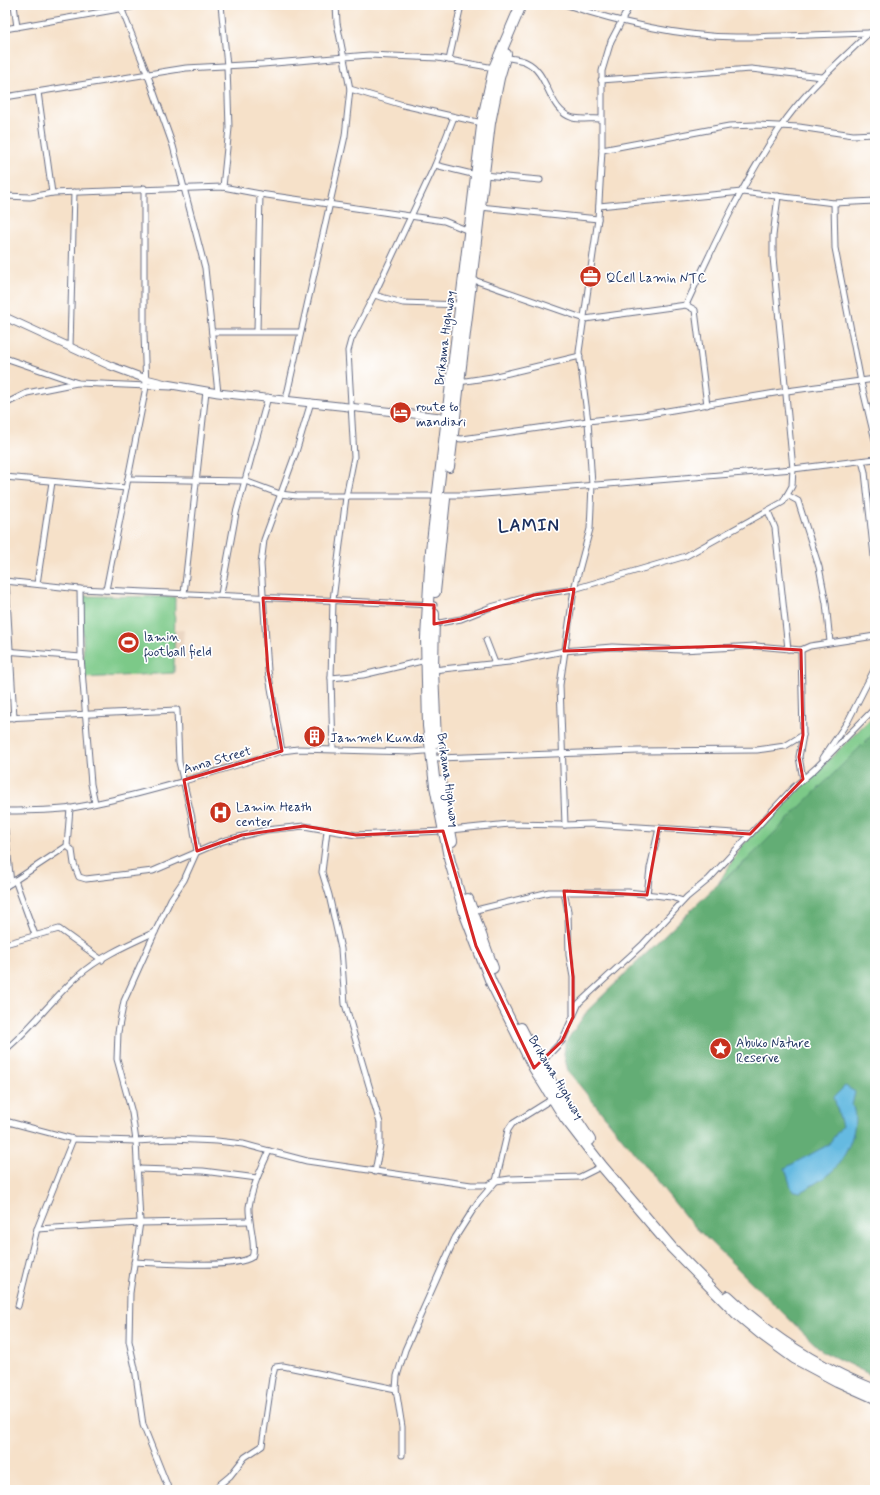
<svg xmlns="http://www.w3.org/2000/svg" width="880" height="1495" font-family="Mynerve,sans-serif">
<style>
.built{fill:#e7cfb8}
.green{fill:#7bc988;stroke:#4b7c73}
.forest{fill:#64ad74;stroke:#406e69}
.water{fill:#65bae1;stroke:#4074a0}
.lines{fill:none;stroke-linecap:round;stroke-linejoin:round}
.stream{stroke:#65bae1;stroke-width:1.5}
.street-casing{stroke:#686d83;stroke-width:7}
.secondary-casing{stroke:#686d83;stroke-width:9}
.highway-casing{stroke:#686d83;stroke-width:12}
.street{stroke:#fff;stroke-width:5}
.secondary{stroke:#fff;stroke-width:7}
.highway{stroke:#fff;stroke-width:10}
.marked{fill:none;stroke:#d62828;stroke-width:3;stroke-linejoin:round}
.labels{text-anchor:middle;stroke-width:3.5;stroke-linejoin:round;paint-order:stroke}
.poi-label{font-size:13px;fill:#1b2f5e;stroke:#fff;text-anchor:start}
.street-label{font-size:13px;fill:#1b2f5e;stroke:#fff}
.district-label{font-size:17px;font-weight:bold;letter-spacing:1px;fill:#1b2f5e;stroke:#fff}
</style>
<rect width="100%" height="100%" fill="#fff"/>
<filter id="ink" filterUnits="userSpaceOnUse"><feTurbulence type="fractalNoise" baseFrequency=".025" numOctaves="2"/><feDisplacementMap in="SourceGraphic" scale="8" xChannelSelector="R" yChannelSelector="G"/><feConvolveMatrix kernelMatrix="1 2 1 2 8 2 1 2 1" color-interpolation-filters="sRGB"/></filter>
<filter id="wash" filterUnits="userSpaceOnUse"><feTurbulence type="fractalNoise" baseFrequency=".012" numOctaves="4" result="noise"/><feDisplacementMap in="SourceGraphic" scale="16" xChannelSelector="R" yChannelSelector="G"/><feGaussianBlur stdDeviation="0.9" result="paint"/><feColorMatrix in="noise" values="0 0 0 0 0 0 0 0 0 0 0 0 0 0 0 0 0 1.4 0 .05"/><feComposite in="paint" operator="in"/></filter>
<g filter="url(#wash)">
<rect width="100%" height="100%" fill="#f6e1c9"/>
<polygon class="built" points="176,630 184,630 182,654 174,653"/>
<g class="green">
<polygon points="82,596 175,597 174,673 84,678"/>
<polygon points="875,714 875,732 746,861 718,884 742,846"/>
</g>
<polygon class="forest" points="875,732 875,1377 822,1351 690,1222 568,1071 564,1055 565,1043 588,1010 718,884 746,861"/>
<path class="water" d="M845,1086L855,1092L852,1105C861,1124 847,1158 831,1172C822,1180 811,1186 800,1192L792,1190L785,1168L828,1145L842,1126L834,1097Z"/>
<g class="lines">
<polyline class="stream" points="623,1490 624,1486"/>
</g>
</g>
<g filter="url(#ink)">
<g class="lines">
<defs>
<g id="street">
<polyline points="14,5 17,27"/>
<polyline points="120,5 147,73 173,146 205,268 218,393"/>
<polyline points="221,5 227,66 229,128 223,187"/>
<path d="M567,5C617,22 682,37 736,37C780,37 825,34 869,33"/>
<polyline points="5,29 142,5"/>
<path d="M505,57C511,59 520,59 526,62C550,73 547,110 573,118C581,120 593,118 601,119"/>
<polyline points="449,60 461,5"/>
<polyline points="601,80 751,69 822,77"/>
<polyline points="350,89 403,105 482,123"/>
<polyline points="38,92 52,193"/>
<polyline points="5,97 186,68 263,64 369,55 438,58 494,68"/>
<polyline points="602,150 729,126 756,125 799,127 853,135 875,134"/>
<polyline points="435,165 476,175"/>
<polyline points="484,175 540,180"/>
<polyline points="5,196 30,197 52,193 223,187 260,194 444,221 469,231"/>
<polyline points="834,203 835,248 861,382 875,440"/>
<polyline points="599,206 742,192 834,203 875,201"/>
<polyline points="480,207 598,219"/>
<polyline points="471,279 585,319 686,305 695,310 707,405"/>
<polyline points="374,295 403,303 461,305"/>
<path d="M686,305C714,245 742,183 780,128C804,92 838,63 869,33L875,31"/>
<polyline points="5,326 7,318"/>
<polyline points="257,331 260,194"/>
<polyline points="212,332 300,332"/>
<polyline points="70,347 74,192"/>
<polyline points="5,358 78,383 171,387"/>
<polyline points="459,382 492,377 580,356"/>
<polyline points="286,399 345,136 350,89 337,23 336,5"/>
<polyline points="5,404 27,393 77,383"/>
<polyline points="452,438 462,439 588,421 643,415 787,391 875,379"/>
<polyline points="862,461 865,472 875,566"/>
<polyline points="5,477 126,488"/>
<polyline points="128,479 245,481 280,494 297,496 438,496"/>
<polyline points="445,495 472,495 793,469 875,459"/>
<polyline points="787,495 798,501 819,567 826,603 830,642"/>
<polyline points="768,511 775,528 788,649"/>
<polyline points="5,581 80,589 434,605"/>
<polyline points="6,581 14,718"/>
<polyline points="37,584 52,482"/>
<polyline points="80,589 81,657 91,784 95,803"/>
<polyline points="106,590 146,387 144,334 144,188"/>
<polyline points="184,594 206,391"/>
<polyline points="221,594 236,513 268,397"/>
<polyline points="434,624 461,619 491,607 534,595 574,589 686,556 783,502 792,486 793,469 773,257 773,236 778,196"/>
<polyline points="486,640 495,663"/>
<polyline points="801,650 803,735 799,757 803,779"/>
<polyline points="5,651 81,657"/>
<polyline points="433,670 509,662 564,651 612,647 682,650 756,646 801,650 810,646 875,636"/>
<polyline points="331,678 363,675 426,660"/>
<polyline points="5,718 177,710 179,762 192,818 197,851 184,880 171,899 155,932 124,1001 118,1032 117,1059 132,1113 136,1141 140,1222 130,1293 129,1341 135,1368 143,1425 169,1490"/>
<polyline points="333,749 331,678 333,600 346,497 354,457 348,351 351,340 374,295 435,165 454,117"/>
<polyline points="282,751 268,671 261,564 264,540 296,452 311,402"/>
<polyline points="438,758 638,751 757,750 785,746 803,735"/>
<polyline points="823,758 848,721 875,668"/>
<path d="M5,811C27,811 51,811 72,808C142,796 214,772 282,751L298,749L412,752L437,750"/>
<polyline points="565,825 591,824 750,834"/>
<polyline points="5,830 11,883"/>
<polyline points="450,830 509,824 565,825 560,685 574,589 590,529 592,485 588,421 579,352 598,219 602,150 602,71 611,41 630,5"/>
<polyline points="327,831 322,872 329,895 341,949 345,1004 380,1123 380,1145 375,1172"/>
<polyline points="67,846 72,850 74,864 79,877 86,879 153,871 223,841 266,830 304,826 356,835 443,831"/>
<polyline points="15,880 35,935"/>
<polyline points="5,887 67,846 70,808"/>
<polyline points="564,892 568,911 569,955 573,977 573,1014"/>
<polyline points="647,895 650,868 659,828"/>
<polyline points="472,911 549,892 628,892 671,897 683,901"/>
<polyline points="5,944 59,929 102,960"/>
<path d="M5,1050C32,1028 52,999 78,976C99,957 129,944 155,932"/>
<polyline points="539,1065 562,1041 579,1003 643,944 687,897 709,879 794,787 816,768 875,708"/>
<polyline points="5,1121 73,1139 136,1141 171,1139 217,1141 243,1144 307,1161 471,1185 488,1185 496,1181 510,1179 580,1177 602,1166"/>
<polyline points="137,1169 203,1171 257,1178"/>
<polyline points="37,1229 140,1223 249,1221"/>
<path d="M134,1262C159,1263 234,1269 252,1257C257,1247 248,1221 249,1207C252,1187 261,1169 269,1151"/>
<polyline points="18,1306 37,1229 73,1139"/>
<polyline points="402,1455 402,1427 396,1389 397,1376 405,1350 455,1238 478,1202 496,1181 508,1130 512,1124 552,1099"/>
<polyline points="213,1490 230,1476 245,1457 262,1446 272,1378 275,1367 283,1366 396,1389"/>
</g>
<polyline id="secondary" points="5,317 111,366 146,379 166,384 218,393 450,418"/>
<g id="highway">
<polyline points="521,5 494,68 483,118 431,550 426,638 428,726 435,786 450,862 466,917 491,982 534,1068 565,1118 602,1166 672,1248 737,1314 761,1334 794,1358 837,1381 875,1398"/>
<polyline points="449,467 490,123 499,78 506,54"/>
<polyline points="435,592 445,499"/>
<polyline points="434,614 433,670 436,742"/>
<polyline points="441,782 452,841"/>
<polyline points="468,899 493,968"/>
<polyline points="521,1028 540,1065 590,1140"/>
<path d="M728,1296C770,1337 820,1368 875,1390"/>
</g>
</defs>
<use href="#street" class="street-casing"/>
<use href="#secondary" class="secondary-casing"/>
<use href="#highway" class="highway-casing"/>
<use href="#street" class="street"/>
<use href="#secondary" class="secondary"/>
<use href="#highway" class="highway"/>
</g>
</g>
<path class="marked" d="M574,589L564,651L730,646L801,650L803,735L799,757L803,779L750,834L659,828L647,895L564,891L573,977V1017L562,1041L534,1068L476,946L443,831L356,835L304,826L242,835L197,851L184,780L282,751L268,671L263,598L434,605V624L461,619L534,595Z"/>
<defs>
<symbol id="office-disc" viewBox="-11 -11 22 22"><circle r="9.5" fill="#c8321e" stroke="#fff"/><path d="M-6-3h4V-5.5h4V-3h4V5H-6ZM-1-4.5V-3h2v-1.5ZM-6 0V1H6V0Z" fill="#fff"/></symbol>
<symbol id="hotel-disc" viewBox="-11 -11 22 22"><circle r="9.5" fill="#c8321e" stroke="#fff"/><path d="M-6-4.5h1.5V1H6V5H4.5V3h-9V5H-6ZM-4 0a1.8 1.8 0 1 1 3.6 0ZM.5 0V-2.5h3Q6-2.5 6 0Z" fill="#fff"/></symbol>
<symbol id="stadium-disc" viewBox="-11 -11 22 22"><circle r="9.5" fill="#c8321e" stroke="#fff"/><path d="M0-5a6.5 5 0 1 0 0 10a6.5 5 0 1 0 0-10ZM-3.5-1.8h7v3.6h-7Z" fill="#fff"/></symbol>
<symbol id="building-disc" viewBox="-11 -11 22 22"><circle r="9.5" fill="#c8321e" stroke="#fff"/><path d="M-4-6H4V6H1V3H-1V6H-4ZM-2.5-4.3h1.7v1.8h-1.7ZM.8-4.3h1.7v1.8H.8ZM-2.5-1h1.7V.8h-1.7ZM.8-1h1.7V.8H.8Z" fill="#fff"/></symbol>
<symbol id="hospital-disc" viewBox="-11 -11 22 22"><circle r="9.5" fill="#c8321e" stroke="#fff"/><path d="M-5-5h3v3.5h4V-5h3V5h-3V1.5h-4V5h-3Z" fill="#fff"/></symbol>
<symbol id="sight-disc" viewBox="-11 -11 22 22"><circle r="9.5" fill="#c8321e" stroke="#fff"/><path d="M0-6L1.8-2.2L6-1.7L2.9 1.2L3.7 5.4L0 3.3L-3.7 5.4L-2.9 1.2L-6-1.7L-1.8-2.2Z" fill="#fff"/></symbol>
</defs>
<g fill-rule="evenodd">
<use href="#office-disc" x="578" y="264" width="25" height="25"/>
<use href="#hotel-disc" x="388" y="400" width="25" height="25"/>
<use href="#stadium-disc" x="116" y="630" width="25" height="25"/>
<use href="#building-disc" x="302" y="724" width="25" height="25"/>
<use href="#hospital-disc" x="208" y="800" width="25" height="25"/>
<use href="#sight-disc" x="708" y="1036" width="25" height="25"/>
</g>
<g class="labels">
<g class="poi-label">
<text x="606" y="282">QCell Lamin NTC</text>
<text x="416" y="411">route to<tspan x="416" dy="15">mandiari</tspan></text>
<text x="144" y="641">lamin<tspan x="144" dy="15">football field</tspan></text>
<text x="330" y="742">Jammeh Kunda</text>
<text x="236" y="811">Lamin Heath<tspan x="236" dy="15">center</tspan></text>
<text x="736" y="1047">Abuko Nature<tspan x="736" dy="15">Reserve</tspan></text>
</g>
<g class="street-label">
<text transform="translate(444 338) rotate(-83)" y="5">Brikama Highway</text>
<text transform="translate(217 759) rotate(-16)" y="5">Anna Street</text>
<text transform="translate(449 780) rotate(82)" y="5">Brikama Highway</text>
<text transform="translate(557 1077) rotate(59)" y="5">Brikama Highway</text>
</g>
<g class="district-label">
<text x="529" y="531">LAMIN</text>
</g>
</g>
<rect width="880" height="1495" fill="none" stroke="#fff" stroke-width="20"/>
</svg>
